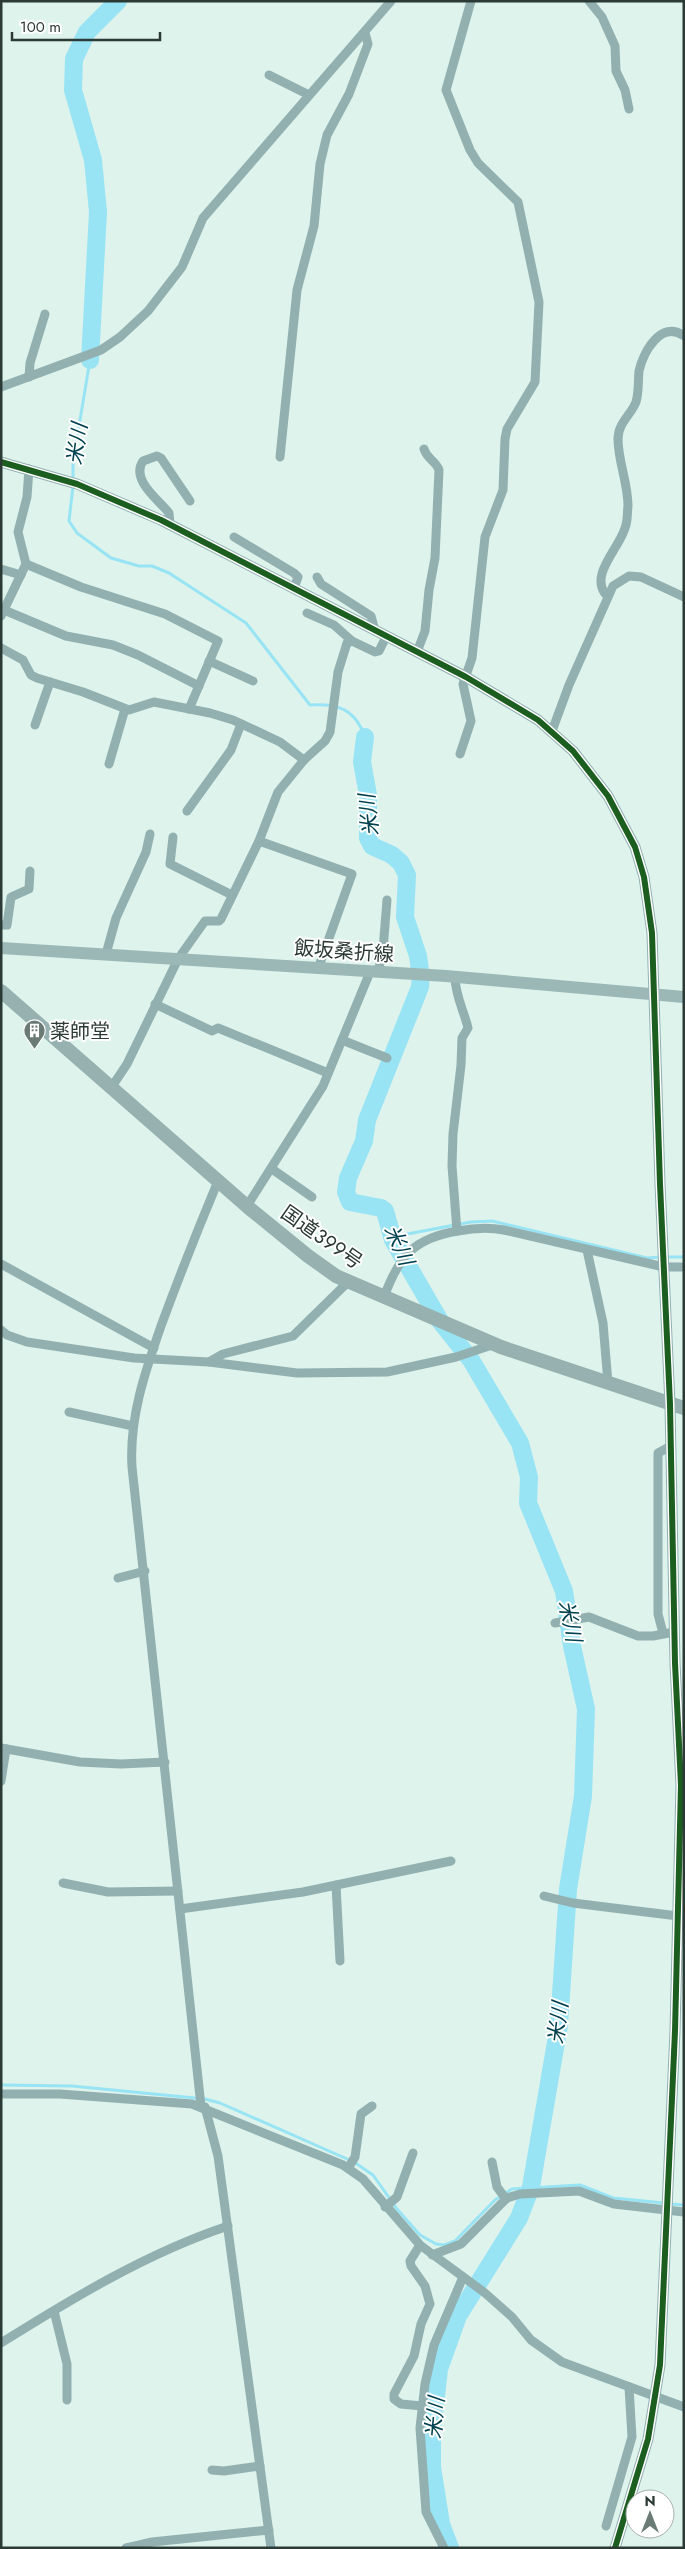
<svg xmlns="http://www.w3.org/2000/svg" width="685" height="2549" font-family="Jost,'Noto Sans JP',sans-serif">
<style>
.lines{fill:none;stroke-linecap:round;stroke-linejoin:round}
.stream{stroke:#98e4f4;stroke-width:3}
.river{stroke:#98e4f4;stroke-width:18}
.minor{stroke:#93b0b0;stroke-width:9}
.tertiary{stroke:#93b0b0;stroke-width:11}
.secondary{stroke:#9cb8b6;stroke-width:12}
.trunk{stroke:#96b1af;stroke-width:14}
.cycleway-casing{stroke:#fff;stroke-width:9}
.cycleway{stroke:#1b5e20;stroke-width:6}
.labels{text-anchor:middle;stroke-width:4;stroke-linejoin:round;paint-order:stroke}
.street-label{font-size:20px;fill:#2c3a36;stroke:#fff}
.poi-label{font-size:20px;fill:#2c3a36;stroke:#fff;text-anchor:start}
.water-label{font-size:21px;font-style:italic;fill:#00414f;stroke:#fff}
</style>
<rect width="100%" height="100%" fill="#ddf3ec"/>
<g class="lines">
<g class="stream">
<polyline points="73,480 73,462 90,360"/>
<path d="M73,486L69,521L77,533L111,558L139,566H152L169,573L246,623L310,705C338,703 355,709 365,737"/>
<polyline points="393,1240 402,1235 471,1222 492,1221 647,1258 661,1257"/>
<polyline points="667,1257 684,1257"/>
<polyline points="1,2085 72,2086 205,2099 220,2103 354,2162 373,2175 397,2209 420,2235 436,2244 444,2245 455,2241 495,2200 512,2189 580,2185 613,2198 664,2203"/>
<polyline points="670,2204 684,2205"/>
</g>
<g class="river">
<polyline points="90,360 98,212 93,160 73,90 74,59 87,32 118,1"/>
<polyline points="365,737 362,762 368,795 368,838 372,846 392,855 401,863 407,875 405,917 418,956 421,977 420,987 367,1120 364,1141 348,1178 346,1192 350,1202 381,1208 385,1211 393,1240 440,1321 471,1360 520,1443 529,1477 528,1503 564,1591 572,1646 586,1709 583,1796 568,1889 559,2025 531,2187 519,2218 458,2316 439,2369 432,2432 432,2467 441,2524 450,2548"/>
</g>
<g class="minor">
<polyline points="589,1 602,17 615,46 616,71 625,90 629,109"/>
<polyline points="269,75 309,95"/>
<polyline points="29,377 30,363 45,314"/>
<polyline points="1,387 101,350 120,337 148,311 182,267 203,218 391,1"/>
<polyline points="280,457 297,290 314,226 320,164 327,135 349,94 368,44 365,33"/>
<path d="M170,525L169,513C160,501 130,480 143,461L157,456L161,458L190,501"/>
<polyline points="234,537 294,573 298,577 294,588"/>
<polyline points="26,564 81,587 165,614 218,641 189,709"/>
<polyline points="1,569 21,575"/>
<polyline points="317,577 321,584 371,616 375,631"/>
<path d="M607,596C588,576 619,549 625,528C628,521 627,513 628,506C628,483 618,461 618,439C618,423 631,415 636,402C639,392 638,381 639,371C643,353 661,319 684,336"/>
<polyline points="4,610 66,636 113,645 138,655 199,686"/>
<polyline points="307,613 334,625 352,641"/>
<polyline points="1,616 26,564 18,532 27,497 29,469"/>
<polyline points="1,648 23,660 31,675 37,678 83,692 129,710 154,702 210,713 233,720 280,742 304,760"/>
<path d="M417,652L425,631L429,590L435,558L439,470C436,461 427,459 424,449"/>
<polyline points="209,661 253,681"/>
<polyline points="35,725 50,682"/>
<polyline points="552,731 569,685 613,586 629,576 641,577 684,597"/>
<polyline points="460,754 471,721 463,684 472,658 485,537 503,490 505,439 507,429 535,382 539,302 518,202 478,163 470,150 446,90 471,1"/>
<polyline points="109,764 125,709"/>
<polyline points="187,811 231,750 241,724"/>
<polyline points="173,837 170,864 232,895"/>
<polyline points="259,841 352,874 318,969"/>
<polyline points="1,925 7,925 11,897 29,889 30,871"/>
<polyline points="106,954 116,918 146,852 150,834"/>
<polyline points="378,972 383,950 387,900"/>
<path d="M455,977C455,995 464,1011 468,1028L462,1038L461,1065L453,1134L452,1166L457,1231"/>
<polyline points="155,1004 212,1031 218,1028 328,1073"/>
<polyline points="342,1040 387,1058"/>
<polyline points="111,1088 127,1064 178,959 205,921 219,921 221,919 259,841 278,792 304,760 325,741 330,732 338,672 347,643 352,641 375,652 379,651 386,637"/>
<polyline points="272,1169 312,1197"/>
<polyline points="247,1206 323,1086 370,972"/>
<polyline points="587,1250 603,1323 608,1383"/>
<polyline points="1,1264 154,1348"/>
<path d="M384,1297C399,1256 414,1238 458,1231C474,1228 488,1227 504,1230L664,1267H684"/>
<polyline points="1,1330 7,1335 27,1342 134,1358 209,1362 297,1373 387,1372 456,1357 495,1344"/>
<polyline points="209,1362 223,1354 293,1336 348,1282"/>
<polyline points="69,1412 133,1426"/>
<polyline points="118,1578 145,1571"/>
<polyline points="555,1623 589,1617 638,1636 653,1636 669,1633"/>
<polyline points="663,1633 658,1614 658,1453 671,1446"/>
<polyline points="1,1748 80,1762 121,1764 165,1762"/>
<polyline points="1,1781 6,1749"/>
<polyline points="63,1883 108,1892 178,1891"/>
<polyline points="336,1885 340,1961"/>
<polyline points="544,1896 573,1903 678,1916"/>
<polyline points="180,1909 303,1892 451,1861"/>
<polyline points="1,2094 60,2094 192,2104 343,2165 363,2179 420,2245 485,2293 512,2317 531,2340 562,2362 684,2407"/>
<path d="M201,2106L132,1467C129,1418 145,1372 161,1326C179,1277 198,1229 218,1181"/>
<polyline points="205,2107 218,2156 271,2548"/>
<polyline points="492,2162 497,2187 506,2199"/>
<polyline points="348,2168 355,2157 361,2114 372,2106"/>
<polyline points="385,2207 397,2197 413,2153"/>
<polyline points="420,2245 410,2261 411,2266 425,2286 430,2304 421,2324 414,2356 394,2394 394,2399 401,2404 422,2406"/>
<polyline points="432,2255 461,2244 507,2198 520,2194 579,2191 614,2204 684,2212"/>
<polyline points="54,2311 67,2364 67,2400"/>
<path d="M1,2343C73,2298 147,2253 228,2226"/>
<polyline points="212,2470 224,2471 260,2466"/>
<polyline points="606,2526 632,2437 629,2387"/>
<polyline points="126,2548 152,2542 269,2530"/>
<polyline points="444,2548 426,2512 420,2428 425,2384 434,2345 463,2277"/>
</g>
<polyline class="tertiary" points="1,462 77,484 161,520 466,677 538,720 573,751 608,796 635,847 644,877 652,933 660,1184 670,1404 675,1663 681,1785 675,2031 660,2365 648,2439 615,2548"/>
<polyline class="secondary" points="1,948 446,976 684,997"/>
<polyline class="trunk" points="1,991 249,1208 308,1256 336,1276 501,1347 684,1408"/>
<defs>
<polyline id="cycleway" points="1,462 77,484 161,520 466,677 538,720 573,751 608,796 635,847 644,877 652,933 660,1184 670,1404 675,1663 681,1785 675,2031 660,2365 648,2439 615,2548"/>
</defs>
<use href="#cycleway" class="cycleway-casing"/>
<use href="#cycleway" class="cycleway"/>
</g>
<defs>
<symbol id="building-pin" viewBox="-11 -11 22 30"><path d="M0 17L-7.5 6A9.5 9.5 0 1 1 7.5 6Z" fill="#6a7b76" stroke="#fff"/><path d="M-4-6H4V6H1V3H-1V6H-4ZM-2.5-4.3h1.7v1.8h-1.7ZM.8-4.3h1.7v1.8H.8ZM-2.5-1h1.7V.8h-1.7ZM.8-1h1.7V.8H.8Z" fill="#fff"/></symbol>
</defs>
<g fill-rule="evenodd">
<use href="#building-pin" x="22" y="1018" width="25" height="34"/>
</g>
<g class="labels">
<g class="street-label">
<text transform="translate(344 951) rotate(4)" y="7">飯坂桑折線</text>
<text transform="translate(322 1237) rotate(35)" y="7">国道399号</text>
</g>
<g class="poi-label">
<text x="50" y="1038">薬師堂</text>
</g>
<g class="water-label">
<text transform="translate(77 444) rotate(-82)" y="7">米川</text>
<text transform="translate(369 815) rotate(-96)" y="7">米川</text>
<text transform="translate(399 1245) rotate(66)" y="7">米川</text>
<text transform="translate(570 1621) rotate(79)" y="7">米川</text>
<text transform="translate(558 2023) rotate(-83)" y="7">米川</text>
<text transform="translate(435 2418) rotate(-85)" y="7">米川</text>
</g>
</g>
<rect width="685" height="2549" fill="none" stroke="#2c3a36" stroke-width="5"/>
<g transform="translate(650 2514)"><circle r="24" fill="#ffffff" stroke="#abb0af"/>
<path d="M0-4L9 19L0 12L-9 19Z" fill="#6a7b76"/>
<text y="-8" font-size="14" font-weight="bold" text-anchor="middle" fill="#2c3a36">N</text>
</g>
<path d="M12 32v8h148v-8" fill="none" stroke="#2c3a36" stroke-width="2.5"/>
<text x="20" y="32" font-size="15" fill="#2c3a36" stroke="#ffffff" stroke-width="4" paint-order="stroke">100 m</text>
</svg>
